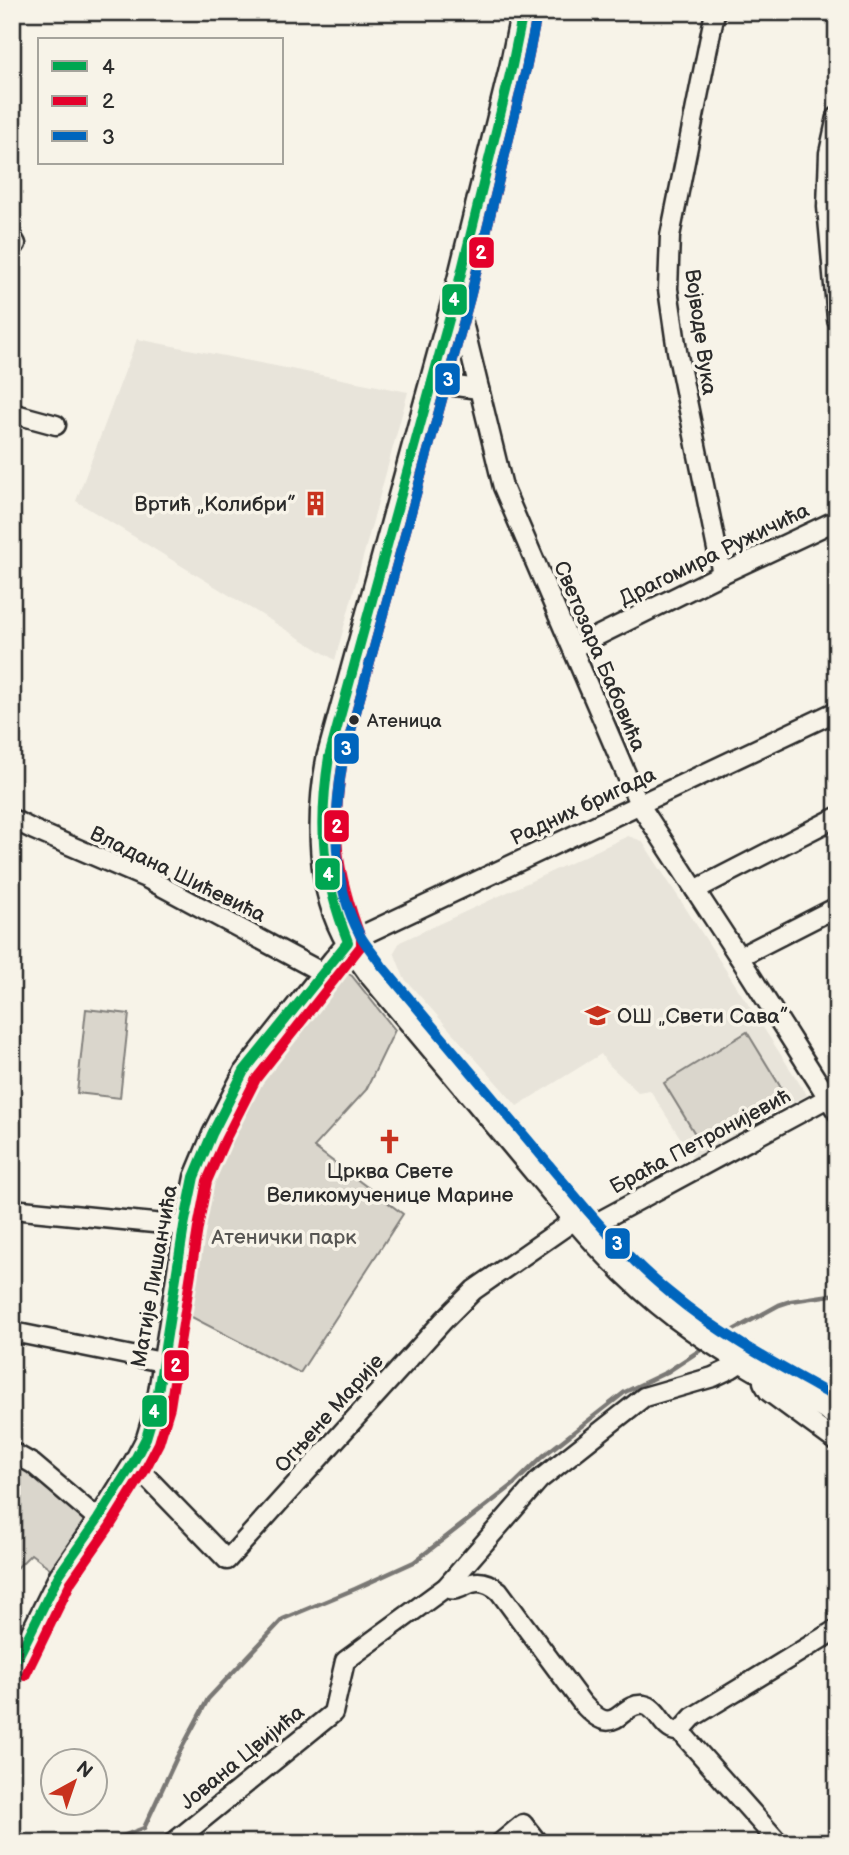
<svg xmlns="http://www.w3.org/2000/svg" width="849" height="1855" font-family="'Balsamiq Sans',sans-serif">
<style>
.built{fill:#e8e4da}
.green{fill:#dad6cc;stroke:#82807c;stroke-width:2}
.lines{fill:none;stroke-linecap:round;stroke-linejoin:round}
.stream{stroke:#7a7874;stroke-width:4.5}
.minor-casing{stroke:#2b2b2b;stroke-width:23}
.major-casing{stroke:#2b2b2b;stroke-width:28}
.minor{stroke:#f7f3e8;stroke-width:18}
.major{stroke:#f7f3e8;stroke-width:23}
.bus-1-casing{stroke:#f7f3e8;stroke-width:16}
.bus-2-casing{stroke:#f7f3e8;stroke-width:16}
.bus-3-casing{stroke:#f7f3e8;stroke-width:16}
.bus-1{stroke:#00a651;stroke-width:10}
.bus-2{stroke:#e4002b;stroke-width:10}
.bus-3{stroke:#0065bd;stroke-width:10}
.bus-dot{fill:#2b2b2b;stroke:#f7f3e8;stroke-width:2.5}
.labels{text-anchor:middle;stroke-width:7;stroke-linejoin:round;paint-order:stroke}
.bus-label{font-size:19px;fill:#2b2b2b;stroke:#f7f3e8;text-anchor:start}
.street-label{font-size:21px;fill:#2b2b2b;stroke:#f7f3e8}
.poi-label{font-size:21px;fill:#2b2b2b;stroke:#f7f3e8;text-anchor:end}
.park-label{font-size:21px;fill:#575653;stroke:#f7f3e8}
.line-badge{stroke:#f7f3e8;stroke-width:2.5}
.badge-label{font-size:19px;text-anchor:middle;font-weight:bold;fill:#fff}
</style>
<rect width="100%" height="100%" fill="#f7f3e8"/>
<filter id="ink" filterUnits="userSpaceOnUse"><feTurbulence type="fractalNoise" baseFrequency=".0143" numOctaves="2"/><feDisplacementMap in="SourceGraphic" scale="14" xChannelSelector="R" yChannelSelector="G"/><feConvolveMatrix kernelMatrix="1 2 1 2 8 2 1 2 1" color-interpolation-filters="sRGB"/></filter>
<g filter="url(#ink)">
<g class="built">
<polygon points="137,339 408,392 335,660 76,501"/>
<polygon points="628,836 642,841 807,1095 693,1158 650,1090 638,1092 606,1062 601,1054 517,1106 404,978 394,952 400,942"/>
</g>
<g class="green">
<polygon points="345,972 352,976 395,1030 366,1090 314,1147 403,1214 300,1373 180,1311 203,1191 222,1130 260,1060 337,977"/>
<polygon points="86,1009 129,1014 120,1098 77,1093"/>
<polygon points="747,1032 786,1096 703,1147 664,1083"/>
<polygon points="12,1452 98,1519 59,1575 31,1554 15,1570 12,1567"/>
</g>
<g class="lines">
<g class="stream">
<polyline points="721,1337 779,1305 791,1301 837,1294"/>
<polyline points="104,1843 144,1828 177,1757 208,1699 283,1619 355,1589 414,1562 513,1485 543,1456 625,1392 667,1372 705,1347"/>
</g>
<defs>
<g id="minor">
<polyline points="715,12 670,236 668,289 677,351 722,574"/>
<polyline points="837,117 829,153 827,207 837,319"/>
<polyline points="12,237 16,244"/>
<polyline points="456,294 503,487 639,804 739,957 837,1112"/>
<polyline points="432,383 479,389"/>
<polyline points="12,413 56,425"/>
<polyline points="573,648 722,574 837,520"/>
<polyline points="12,819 34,830 148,879 323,973"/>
<polyline points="695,890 837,817"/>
<polyline points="739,957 837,907"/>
<polyline points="12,1209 184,1226"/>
<polyline points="585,1229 837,1093"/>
<polyline points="13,1332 162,1362"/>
<polyline points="763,1374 763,1382 769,1392 837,1442"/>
<polyline points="12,1452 33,1464 98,1519"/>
<polyline points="133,1463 227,1560 444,1320 474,1290 576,1219"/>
<path d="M446,1587C461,1598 471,1568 499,1591L582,1703C617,1743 618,1702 644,1705C657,1707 661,1725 672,1730C674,1731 681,1732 683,1732"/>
<polyline points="12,1670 59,1575 98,1519 133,1463 146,1438 156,1405 184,1226 194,1177 212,1134 244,1071 333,959 348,942 837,711"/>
<polyline points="683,1732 684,1727 693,1717 837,1629"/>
<polyline points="683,1732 686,1738 779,1843"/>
<polyline points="173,1843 333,1713 345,1661 446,1587 539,1480 644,1397 713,1377 732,1368 743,1361"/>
<polyline points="500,1843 523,1824 538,1843"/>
</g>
<path id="major" d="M523,12L512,66L456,294L329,757C318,816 317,889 349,943C355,953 364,963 371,974L576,1219C606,1254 639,1288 676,1316C726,1354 782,1384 837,1414"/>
</defs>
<use href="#minor" class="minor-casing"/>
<use href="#major" class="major-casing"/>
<use href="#minor" class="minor"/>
<use href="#major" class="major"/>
<defs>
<path id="bus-1" d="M12,1669L59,1575L98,1519L133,1463L146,1438L156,1405L184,1226L194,1177L212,1134L244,1071L348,942C322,875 318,828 329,757L456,294L512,66L523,12"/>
<path id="bus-2" d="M25,1676L71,1582L110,1526L145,1470L159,1443L170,1407L198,1228L207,1181L225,1140L256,1079L361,946V938C336,870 331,832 343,760L470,298L526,69L537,15"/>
<path id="bus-3" d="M537,15L526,69L470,298L343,760C333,819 331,881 360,935C366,946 375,955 382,966L587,1210C612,1239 639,1268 670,1293C720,1335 779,1366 837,1398"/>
</defs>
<use href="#bus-1" class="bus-1-casing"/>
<use href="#bus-2" class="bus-2-casing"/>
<use href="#bus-3" class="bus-3-casing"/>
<use href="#bus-1" class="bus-1"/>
<use href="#bus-2" class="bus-2"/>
<use href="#bus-3" class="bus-3"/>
</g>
</g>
<defs>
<symbol id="building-bare" viewBox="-9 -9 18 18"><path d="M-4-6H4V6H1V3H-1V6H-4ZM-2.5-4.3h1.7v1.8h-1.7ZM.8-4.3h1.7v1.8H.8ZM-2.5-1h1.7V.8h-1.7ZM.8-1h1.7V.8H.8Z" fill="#c8321e" stroke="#f7f3e8" stroke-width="2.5" paint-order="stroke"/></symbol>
<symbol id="school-bare" viewBox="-9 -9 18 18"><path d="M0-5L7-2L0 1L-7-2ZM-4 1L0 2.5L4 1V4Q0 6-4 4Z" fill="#c8321e" stroke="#f7f3e8" stroke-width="2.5" paint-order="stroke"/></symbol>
<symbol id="church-bare" viewBox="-9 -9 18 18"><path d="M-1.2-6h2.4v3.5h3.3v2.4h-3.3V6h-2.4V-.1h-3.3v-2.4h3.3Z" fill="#c8321e" stroke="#f7f3e8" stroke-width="2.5" paint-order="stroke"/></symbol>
</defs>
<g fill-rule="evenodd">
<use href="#building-bare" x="298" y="486" width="35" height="35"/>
<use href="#school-bare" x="580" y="998" width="35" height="35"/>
<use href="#church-bare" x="372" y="1124" width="35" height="35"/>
</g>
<circle class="bus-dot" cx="354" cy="720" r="6"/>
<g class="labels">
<g class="bus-label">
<text x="367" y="727">Атеница</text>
</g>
<g class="street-label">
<text transform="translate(701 332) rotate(82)" y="7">Војводе Вука</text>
<text transform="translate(714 554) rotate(-26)" y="7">Драгомира Ружичића</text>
<text transform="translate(600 656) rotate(67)" y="7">Светозара Бабовића</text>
<text transform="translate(583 806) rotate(-25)" y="7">Радних бригада</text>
<text transform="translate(178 874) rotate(26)" y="7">Владана Шићевића</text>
<text transform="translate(700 1141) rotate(-28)" y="7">Браћа Петронијевић</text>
<text transform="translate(154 1276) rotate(-80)" y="7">Матије Лишанчића</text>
<text transform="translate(329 1413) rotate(-48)" y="7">Огњене Марије</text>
<text transform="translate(242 1757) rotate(-39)" y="7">Јована Цвијића</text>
</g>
<g class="poi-label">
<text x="296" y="511">Вртић „Колибри”</text>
<text x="617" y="1023" text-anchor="start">ОШ „Свети Сава”</text>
<text x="390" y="1178" text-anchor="middle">Црква Свете<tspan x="390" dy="24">Великомученице Марине</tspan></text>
</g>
<g class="park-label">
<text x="284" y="1244">Атенички парк</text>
</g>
</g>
<g class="line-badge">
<rect x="468" y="236" width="27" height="33" rx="7" fill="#e4002b"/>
<rect x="441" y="283" width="27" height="33" rx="7" fill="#00a651"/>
<rect x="434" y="362" width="27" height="34" rx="7" fill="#0065bd"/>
<rect x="333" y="732" width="27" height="33" rx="7" fill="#0065bd"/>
<rect x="323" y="809" width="27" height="34" rx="7" fill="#e4002b"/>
<rect x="314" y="857" width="27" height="34" rx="7" fill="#00a651"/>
<rect x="604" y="1227" width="27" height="33" rx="7" fill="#0065bd"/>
<rect x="163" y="1349" width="27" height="33" rx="7" fill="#e4002b"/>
<rect x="141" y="1394" width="27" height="34" rx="7" fill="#00a651"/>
</g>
<g class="badge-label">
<text x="481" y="259">2</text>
<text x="454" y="306">4</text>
<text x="448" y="386">3</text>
<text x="346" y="755">3</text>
<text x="337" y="833">2</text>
<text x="328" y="881">4</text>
<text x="617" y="1250">3</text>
<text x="176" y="1372">2</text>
<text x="154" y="1418">4</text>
</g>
<rect width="849" height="1855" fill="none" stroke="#f7f3e8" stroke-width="42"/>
<rect x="21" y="21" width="807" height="1813" fill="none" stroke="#2b2b2b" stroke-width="2.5" filter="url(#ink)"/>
<rect x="38" y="38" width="245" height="126" fill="#f7f3e8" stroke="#a5a39c" stroke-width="2"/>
<rect x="52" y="61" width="35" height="10" fill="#00a651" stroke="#a5a39c" stroke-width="2"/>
<text x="102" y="74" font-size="21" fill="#2b2b2b">4</text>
<rect x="52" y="96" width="35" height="10" fill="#e4002b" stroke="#a5a39c" stroke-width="2"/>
<text x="102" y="108" font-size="21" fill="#2b2b2b">2</text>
<rect x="52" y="131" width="35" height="10" fill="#0065bd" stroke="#a5a39c" stroke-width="2"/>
<text x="102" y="144" font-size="21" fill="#2b2b2b">3</text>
<g transform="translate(74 1782) rotate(40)"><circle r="33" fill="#f7f3e8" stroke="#a5a39c" stroke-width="2"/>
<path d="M0-5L12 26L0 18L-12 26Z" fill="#c8321e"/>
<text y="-10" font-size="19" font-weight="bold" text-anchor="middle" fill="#2b2b2b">N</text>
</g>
</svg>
